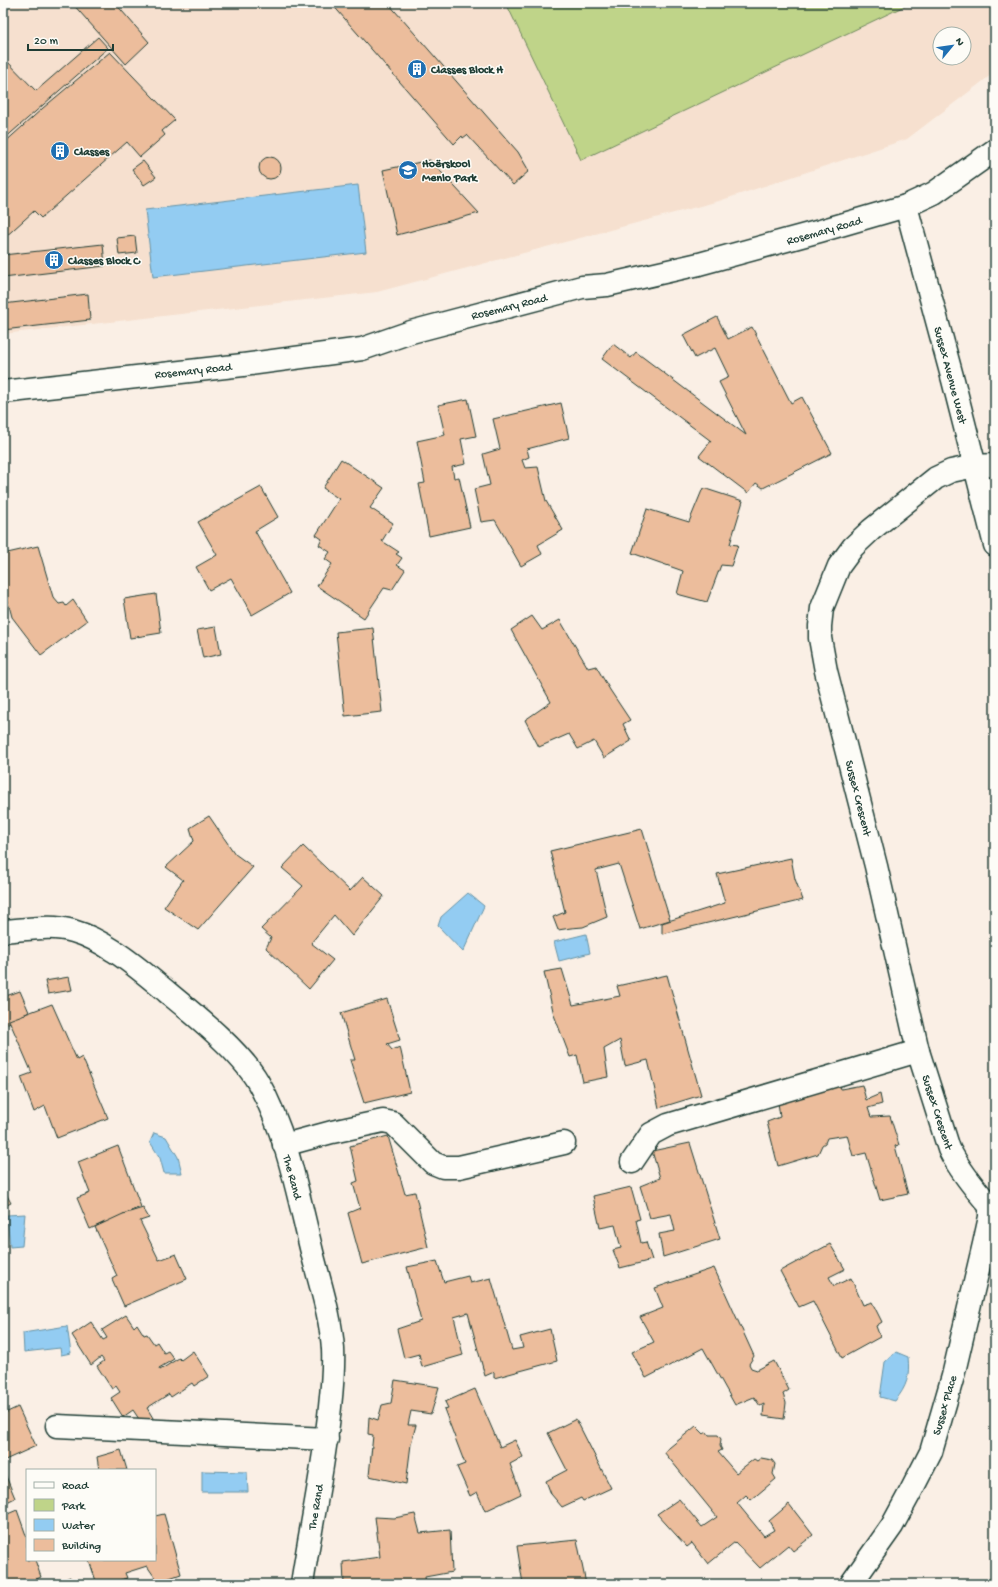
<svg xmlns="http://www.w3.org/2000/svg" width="998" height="1587" font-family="'Gochi Hand',sans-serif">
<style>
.built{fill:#f6e0cf;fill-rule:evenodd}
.green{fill:#bfd489;stroke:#6f885e}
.water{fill:#93ccf2;stroke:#6593a6}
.building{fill:#ecbd9c;stroke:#1f3d34}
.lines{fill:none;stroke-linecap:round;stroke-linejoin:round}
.minor-casing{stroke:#1f3d34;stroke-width:25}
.minor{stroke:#fdfcf7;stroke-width:22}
.labels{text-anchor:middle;stroke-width:3;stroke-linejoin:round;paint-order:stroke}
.poi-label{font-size:12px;font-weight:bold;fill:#1f3d34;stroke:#fdfcf7;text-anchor:start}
.street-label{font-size:12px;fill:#1f3d34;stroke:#fdfcf7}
</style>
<rect width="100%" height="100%" fill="#faefe5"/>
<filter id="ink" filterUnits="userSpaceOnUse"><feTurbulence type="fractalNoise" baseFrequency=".025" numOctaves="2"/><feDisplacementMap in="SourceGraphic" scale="8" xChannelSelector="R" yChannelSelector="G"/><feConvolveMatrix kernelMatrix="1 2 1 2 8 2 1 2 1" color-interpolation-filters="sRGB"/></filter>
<g filter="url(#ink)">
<path class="built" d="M3,3H995V72L907,139L719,201L377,292L3,334ZM940,34H964V58H940Z"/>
<polygon class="green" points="506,3 911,3 581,160"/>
<g class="water">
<polygon points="358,185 366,252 153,277 145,210"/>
<polygon points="468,893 484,906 463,952 438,926 441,917"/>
<polygon points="586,934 590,953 559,961 554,942"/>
<polygon points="154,1133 166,1137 178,1157 182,1173 164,1173 160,1158 150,1142"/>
<polygon points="25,1214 22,1246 10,1247 7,1215"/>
<polygon points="67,1326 71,1353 61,1355 60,1348 24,1352 23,1333"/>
<path d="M896,1352L908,1357C910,1376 907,1386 895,1401L880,1397L885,1362Z"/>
<polygon points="202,1471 247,1472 248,1492 202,1492"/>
</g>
<g class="building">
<polygon points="72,3 115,3 149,42 126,64"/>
<polygon points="331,3 388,3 518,152 529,171 513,185 467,135 463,138 462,136 454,144"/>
<polygon points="98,37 108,48 3,140 3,57 36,91"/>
<polygon points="110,52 175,120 162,131 165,135 140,157 127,142 41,218 34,211 3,239 3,184 7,181 3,177 3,144 43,108"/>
<circle cx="270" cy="168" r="11"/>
<polygon points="430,160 479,213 397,235 383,170"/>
<polygon points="143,161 156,177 144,185 132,169"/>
<polygon points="135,236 137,253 119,255 117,238"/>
<polygon points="103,244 105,266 3,278 3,255"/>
<polygon points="88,294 90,320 3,330 3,304"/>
<polygon points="717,317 728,339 752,327 791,403 802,397 832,453 763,488 756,483 748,493 699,456 711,441 602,359 613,344 631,358 636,352 746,435 719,382 729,377 715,348 695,358 683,335"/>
<polygon points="468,399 476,436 461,439 466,464 452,467 454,478 459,477 470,527 429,536 419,484 425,483 417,441 445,435 438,405"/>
<polygon points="561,403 569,438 527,449 529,457 522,460 525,468 538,467 546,501 563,530 538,545 542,554 521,566 495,520 481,522 474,489 490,485 483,454 500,449 493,419"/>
<polygon points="341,459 384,488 370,508 393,523 382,541 399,552 396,554 402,558 397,565 405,570 392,590 384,588 364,618 317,586 332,564 325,559 330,552 319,545 322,539 316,535 339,499 323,488"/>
<polygon points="261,487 278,517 255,531 290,593 252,615 231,578 209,590 196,567 217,555 198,522"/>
<polygon points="703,488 743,501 730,544 738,545 731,566 721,565 707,602 677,594 683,571 632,553 647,509 689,522"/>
<polygon points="38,546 53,597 59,604 64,603 66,606 73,600 87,621 41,655 12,617 3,583 3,554"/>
<polygon points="156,594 161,633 130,638 124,599"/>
<polygon points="532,616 542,630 560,620 588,668 596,666 610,690 630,720 623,724 631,741 604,758 594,741 578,749 569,734 539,747 525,720 551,702 511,630"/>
<polygon points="216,627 221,654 203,658 197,630"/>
<polygon points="373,628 382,712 345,716 336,632"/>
<polygon points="209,816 235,854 253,867 198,930 164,907 183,880 166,867 194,841 190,828"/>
<polygon points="642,829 670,920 640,929 619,864 596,870 607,917 583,927 571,928 558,930 553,917 565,912 550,851"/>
<polygon points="303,846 350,891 363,877 384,896 352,936 334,915 311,943 333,960 309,989 266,948 271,938 261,929 303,886 282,868"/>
<polygon points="791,858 795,879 803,900 662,934 662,923 725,903 717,874"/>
<polygon points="562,969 573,1005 620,996 617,986 667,975 701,1095 659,1108 648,1060 625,1066 620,1040 604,1049 608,1077 583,1082 577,1055 570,1057 554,1015 544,972"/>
<polygon points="69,977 72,990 48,994 45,981"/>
<polygon points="20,991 29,1012 3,1026 3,997"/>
<polygon points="387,999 400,1040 387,1044 392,1050 400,1047 410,1092 364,1103 350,1060 355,1060 341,1013"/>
<polygon points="52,1004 77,1060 82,1057 108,1118 57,1138 45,1106 34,1112 21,1077 32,1073 9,1020"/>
<polygon points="840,1085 841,1089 862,1085 866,1100 880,1094 882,1104 868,1108 871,1117 890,1116 899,1145 895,1146 908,1194 880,1200 866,1153 853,1156 847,1135 827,1138 825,1143 822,1145 818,1154 778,1166 767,1122 780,1117 778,1102 792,1100 795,1096"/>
<polygon points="388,1136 405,1194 415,1192 428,1247 362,1264 348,1213 360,1208 353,1183 358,1181 350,1146"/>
<polygon points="690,1143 720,1239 663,1257 659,1234 675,1231 671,1214 650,1218 640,1186 660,1178 652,1151"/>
<polygon points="118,1146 141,1207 123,1214 126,1224 108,1230 105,1222 90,1229 77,1198 90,1193 78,1162"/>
<polygon points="631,1187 640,1219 636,1220 641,1243 646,1242 652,1260 620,1268 613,1250 621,1248 615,1225 600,1228 593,1196"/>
<polygon points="3,1188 11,1203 3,1207"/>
<polygon points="143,1208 149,1218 140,1221 159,1260 176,1254 187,1279 124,1306 112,1279 117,1276 95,1227 123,1214"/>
<polygon points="830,1244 845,1269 829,1277 834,1286 851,1278 863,1305 872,1302 882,1322 876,1326 880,1337 842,1358 813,1301 799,1307 780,1271"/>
<polygon points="437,1261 444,1282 468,1276 470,1283 491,1278 512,1350 523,1348 520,1337 550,1329 557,1361 494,1378 494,1372 485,1376 468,1313 454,1317 463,1355 422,1367 419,1354 404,1358 397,1329 421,1321 407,1267"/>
<polygon points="714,1268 754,1356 749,1364 751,1368 757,1370 774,1361 789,1390 783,1394 786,1403 784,1419 763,1416 764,1404 760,1406 754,1397 735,1405 703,1348 646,1378 632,1352 654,1342 640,1317 663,1308 655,1288"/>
<polygon points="126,1315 134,1327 137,1324 144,1335 147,1334 154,1344 157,1342 164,1353 168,1351 174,1359 159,1368 160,1370 179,1358 181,1360 193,1351 209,1376 194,1386 192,1383 171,1397 169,1394 147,1408 153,1418 143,1425 133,1410 123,1417 111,1398 120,1392 116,1386 112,1389 97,1366 104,1361 101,1357 91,1365 72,1335 91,1322 103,1340 107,1338 102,1330"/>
<polygon points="395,1380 439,1387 431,1414 411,1411 408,1425 416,1425 411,1444 406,1484 369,1476 373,1435 368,1434 369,1417 378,1420 382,1405 391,1403"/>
<polygon points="475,1389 500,1447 515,1440 523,1457 510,1464 521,1494 485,1511 477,1492 470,1496 457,1467 465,1464 444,1409 448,1408 445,1402"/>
<polygon points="18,1407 36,1446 3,1461 3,1414"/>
<polygon points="576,1419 611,1488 583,1501 581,1498 562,1507 551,1494 546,1481 567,1470 548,1433"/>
<polygon points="696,1426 704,1434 707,1432 709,1435 718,1435 721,1439 720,1446 722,1450 718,1452 736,1473 754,1459 757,1461 761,1458 772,1460 775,1464 773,1474 776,1479 751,1500 746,1495 737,1503 764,1536 774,1530 769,1521 789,1504 813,1535 793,1551 788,1545 760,1568 735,1542 708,1564 692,1543 687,1547 657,1514 679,1499 702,1527 717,1517 664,1452"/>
<polygon points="121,1450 127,1470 99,1470 97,1457"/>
<polygon points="3,1469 15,1498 3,1504"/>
<polygon points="17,1510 27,1538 27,1560 35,1560 41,1577 26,1584 7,1584 3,1575 3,1516"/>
<polygon points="164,1514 181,1574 158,1582 147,1566 125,1573 127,1578 110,1584 97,1584 89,1560 155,1560 155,1516"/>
<polygon points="415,1514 420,1533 450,1530 452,1572 425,1577 426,1584 344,1584 343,1562 380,1557 375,1517 394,1518"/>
<polygon points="577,1540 586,1584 523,1584 517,1546"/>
<polygon points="70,1577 72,1584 53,1584"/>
<polygon points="127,1578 129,1584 110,1584"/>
</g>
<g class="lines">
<defs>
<g id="minor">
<polyline points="906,206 953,380 995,545"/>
<polyline points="3,392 243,365 362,349 411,332 582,287 607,285 699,264 820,231 906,206 934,193 995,150"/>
<path d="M3,931C26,930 51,924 73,931C87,935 102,943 114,951C133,963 150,978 167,992C195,1015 240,1051 258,1082C287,1133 298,1195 312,1252C320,1284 331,1317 333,1349C334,1369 332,1388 330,1407C324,1467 311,1525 302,1584"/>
<polyline points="284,1145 332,1132 383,1121 393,1123 433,1163 443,1167 459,1167 564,1143"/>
<polyline points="632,1162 651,1134 668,1125 918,1051"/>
<polyline points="57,1426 327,1439"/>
<path d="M851,1584L892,1526L911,1491L931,1452L953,1376L984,1244L990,1217V1206C974,1188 960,1171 949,1149L918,1051L876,866L826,671L820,638V626L822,608L839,566L853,547L871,530L936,478L951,471L975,466L995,465"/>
</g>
</defs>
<use href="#minor" class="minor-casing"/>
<use href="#minor" class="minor"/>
</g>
</g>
<defs>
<symbol id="building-disc" viewBox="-11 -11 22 22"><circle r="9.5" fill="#1f6fb2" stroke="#fdfcf7"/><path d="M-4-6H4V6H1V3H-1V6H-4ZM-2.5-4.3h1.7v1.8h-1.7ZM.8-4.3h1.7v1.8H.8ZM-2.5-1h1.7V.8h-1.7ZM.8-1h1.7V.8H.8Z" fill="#fff"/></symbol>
<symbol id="school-disc" viewBox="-11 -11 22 22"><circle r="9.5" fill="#1f6fb2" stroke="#fdfcf7"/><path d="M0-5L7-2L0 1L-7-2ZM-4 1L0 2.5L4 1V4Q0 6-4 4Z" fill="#fff"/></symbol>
</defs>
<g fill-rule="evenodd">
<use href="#building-disc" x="406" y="58" width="22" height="22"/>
<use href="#building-disc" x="49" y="140" width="22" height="22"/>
<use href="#school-disc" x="397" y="159" width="22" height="22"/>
<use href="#building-disc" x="43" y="249" width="22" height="22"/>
</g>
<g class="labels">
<g class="poi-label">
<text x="431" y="73">Classes Block H</text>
<text x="74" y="155">Classes</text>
<text x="422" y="167">Hoërskool<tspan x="422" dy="14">Menlo Park</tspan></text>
<text x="68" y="264">Classes Block C</text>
</g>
<g class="street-label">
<text transform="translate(824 230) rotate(-16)" y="4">Rosemary Road</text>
<text transform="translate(509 306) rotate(-14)" y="4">Rosemary Road</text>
<text transform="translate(193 370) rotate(-6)" y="4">Rosemary Road</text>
<text transform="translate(951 375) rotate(75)" y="4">Sussex Avenue West</text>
<text transform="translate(859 798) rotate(76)" y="4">Sussex Crescent</text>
<text transform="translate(938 1112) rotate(72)" y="4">Sussex Crescent</text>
<text transform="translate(293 1177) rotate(75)" y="4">The Rand</text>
<text transform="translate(944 1405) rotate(-74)" y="4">Sussex Place</text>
<text transform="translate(315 1507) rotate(-80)" y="4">The Rand</text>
</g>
</g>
<rect width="998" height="1587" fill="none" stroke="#fdfcf7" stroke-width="16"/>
<rect x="8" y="8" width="982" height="1571" fill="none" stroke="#1f3d34" stroke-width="1.5" filter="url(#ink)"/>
<rect x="26" y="1469" width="130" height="92" fill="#fdfcf7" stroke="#a4b0a9"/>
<rect x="34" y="1482" width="20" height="6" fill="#fdfcf7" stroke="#a4b0a9"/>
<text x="62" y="1489" font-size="12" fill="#1f3d34">Road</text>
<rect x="34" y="1499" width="20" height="12" fill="#bfd489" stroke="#a4b0a9"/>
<text x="62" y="1509" font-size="12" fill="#1f3d34">Park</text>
<rect x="34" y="1519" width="20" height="12" fill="#93ccf2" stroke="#a4b0a9"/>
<text x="62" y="1529" font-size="12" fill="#1f3d34">Water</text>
<rect x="34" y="1539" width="20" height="12" fill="#ecbd9c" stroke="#a4b0a9"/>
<text x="62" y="1549" font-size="12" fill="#1f3d34">Building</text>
<g transform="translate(952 46) rotate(61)"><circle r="19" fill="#fdfcf7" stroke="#a4b0a9"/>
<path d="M0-3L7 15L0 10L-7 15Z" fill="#1f6fb2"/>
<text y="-6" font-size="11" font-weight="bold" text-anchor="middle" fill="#1f3d34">N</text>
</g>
<path d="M28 44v6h85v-6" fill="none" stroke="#1f3d34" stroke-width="2"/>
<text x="34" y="44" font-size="12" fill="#1f3d34" stroke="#fdfcf7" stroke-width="3" paint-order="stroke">20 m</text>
</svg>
